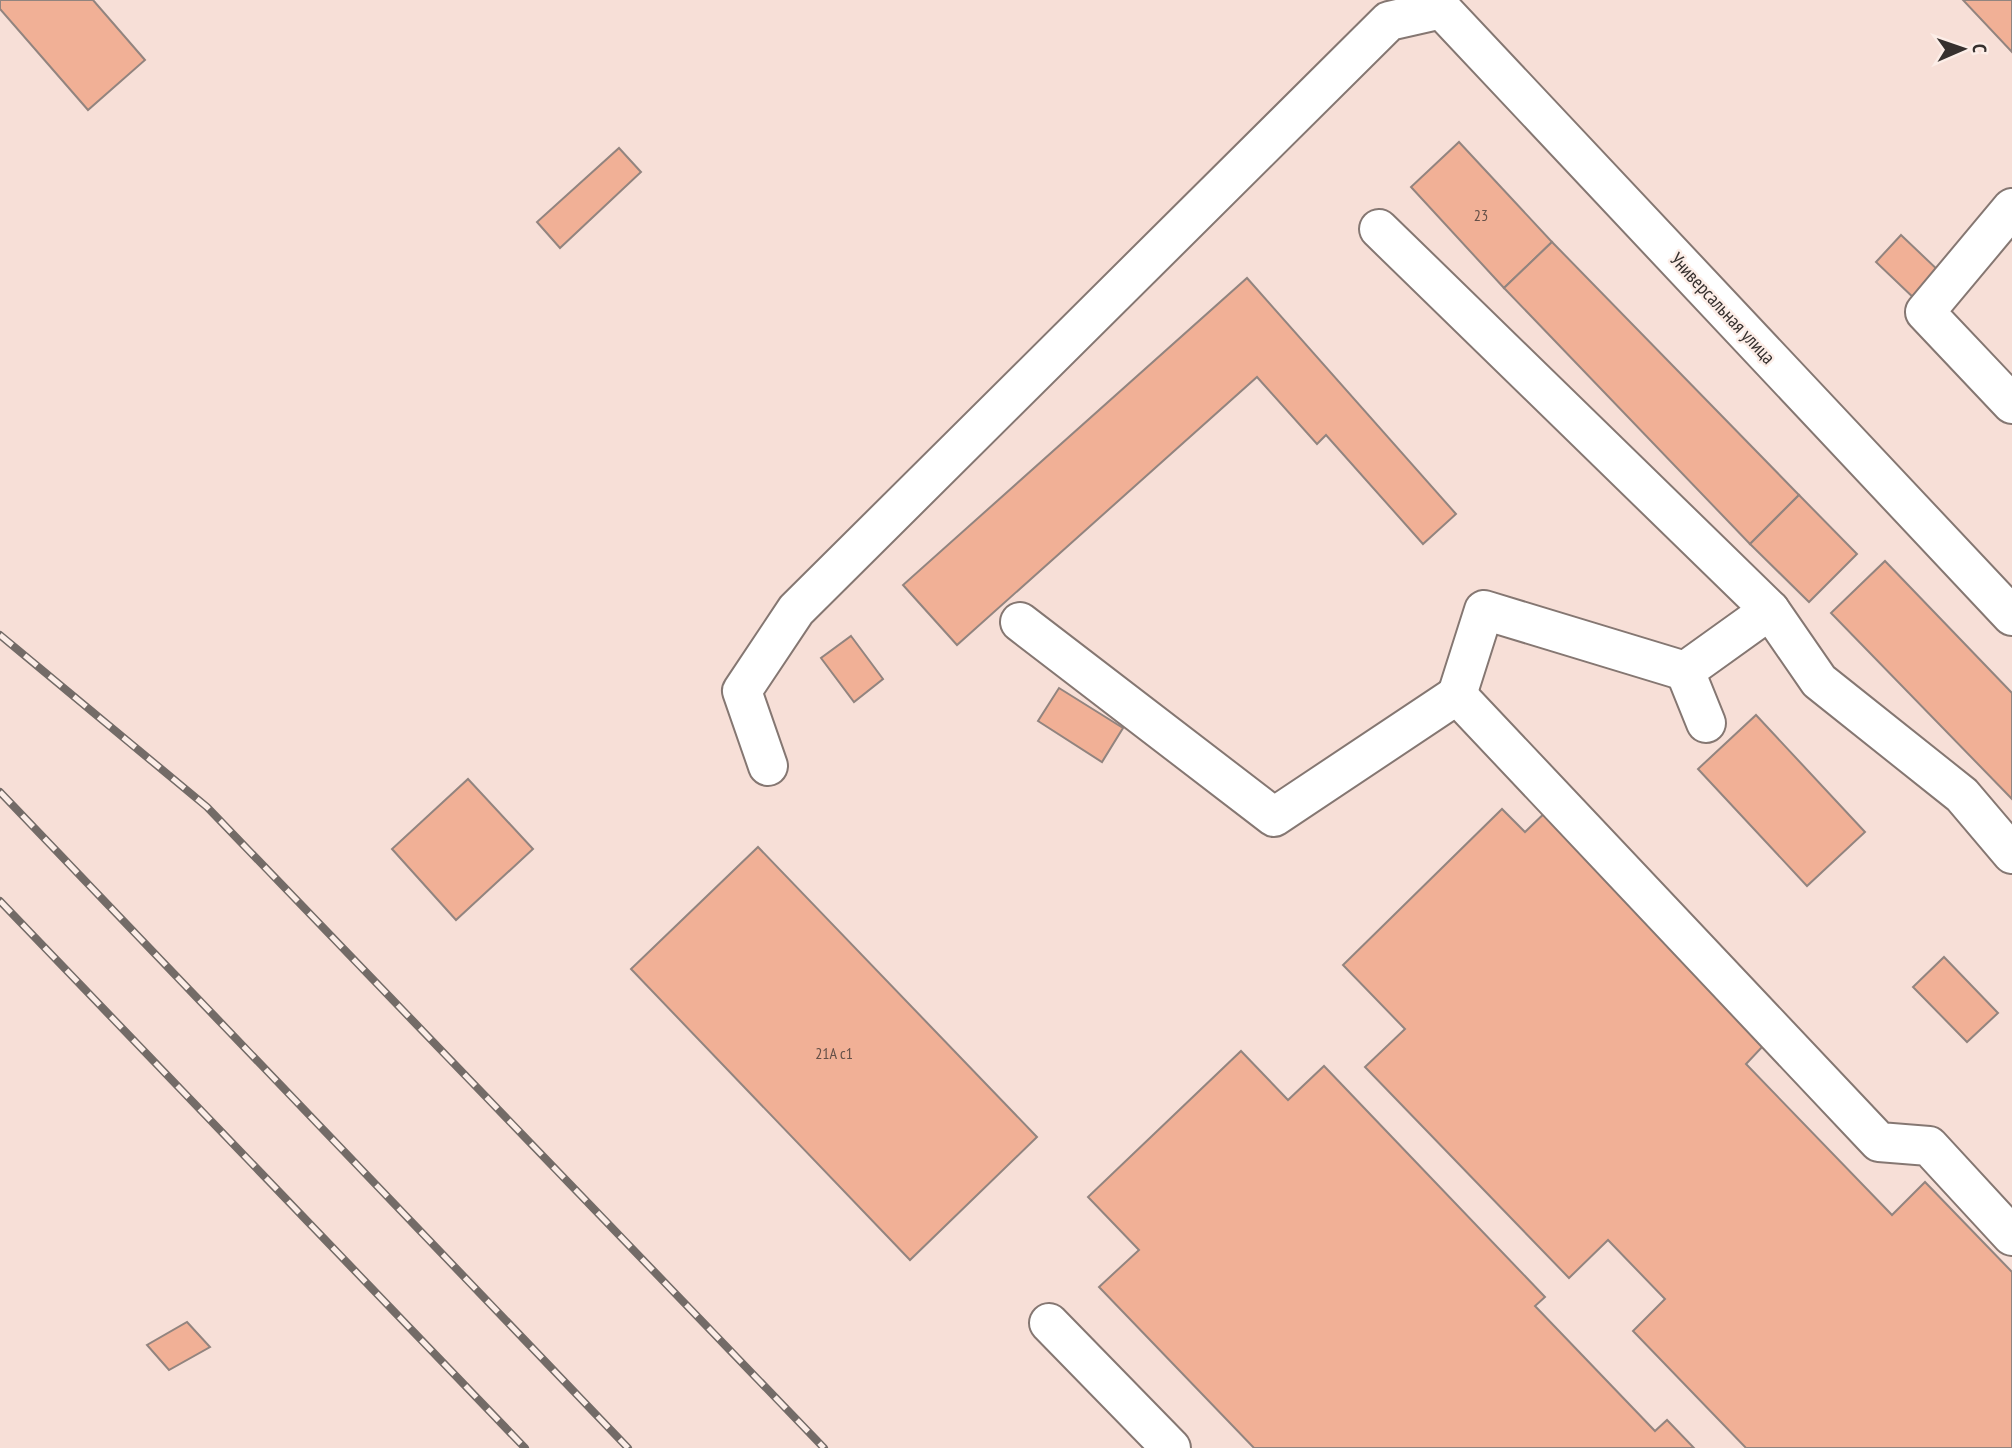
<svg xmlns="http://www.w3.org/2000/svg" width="2012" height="1448" font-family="'PT Sans Narrow',sans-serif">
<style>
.built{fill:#f7dfd7}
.building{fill:#f1b096;stroke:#92847f;stroke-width:2}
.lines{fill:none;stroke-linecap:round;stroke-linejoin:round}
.minor-casing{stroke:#857772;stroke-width:42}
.minor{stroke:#fff;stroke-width:38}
.rail-casing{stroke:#736b67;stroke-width:8}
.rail{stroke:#fcede7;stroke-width:5;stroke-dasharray:16;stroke-linecap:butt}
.labels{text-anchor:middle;stroke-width:5;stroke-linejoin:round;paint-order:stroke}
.number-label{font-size:16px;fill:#655048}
.street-label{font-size:19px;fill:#36302e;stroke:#fcede7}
</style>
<rect width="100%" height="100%" fill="#fcede7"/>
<rect class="built" x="0" y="0" width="2012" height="1448"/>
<g class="building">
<polygon points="0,0 93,0 145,60 88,110 0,9"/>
<polygon points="1963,0 2012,0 2012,52"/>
<polygon points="1459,142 1552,242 1504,288 1411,187"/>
<polygon points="619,148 641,172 560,248 537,222"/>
<polygon points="1901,235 1942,274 1917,301 1876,262"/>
<polygon points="1552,242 1799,495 1750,544 1504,288"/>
<polygon points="1247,278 1456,514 1423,544 1326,435 1317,444 1257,377 957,645 903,585"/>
<polygon points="1799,495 1857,554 1809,602 1750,544"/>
<polygon points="1885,561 2012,693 2012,799 1831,613"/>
<polygon points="851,636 883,679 854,702 821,658"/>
<polygon points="1059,688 1123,728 1102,762 1038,721"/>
<polygon points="1756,715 1865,832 1807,886 1698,769"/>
<polygon points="468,779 533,849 456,920 392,849"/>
<polygon points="1554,804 1764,1045 1746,1064 1892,1215 1925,1182 2012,1272 2012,1448 1746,1448 1633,1331 1665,1299 1608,1240 1569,1278 1365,1067 1405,1029 1343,965 1502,809 1525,832"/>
<polygon points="758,847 1037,1137 910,1260 631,969"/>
<polygon points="1944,957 1998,1013 1967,1042 1913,987"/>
<polygon points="1241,1051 1288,1100 1324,1066 1545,1297 1535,1306 1655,1431 1667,1420 1694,1448 1254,1448 1099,1287 1139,1250 1088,1197"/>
<polygon points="187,1322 210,1347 169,1370 147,1345"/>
</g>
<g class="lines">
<defs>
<g id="minor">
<polyline points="1433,0 2012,616"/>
<polyline points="2012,208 1925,312 2012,404"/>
<polyline points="1379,229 1770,610 1685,671 1484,610 1457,695"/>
<polyline points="1770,610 1819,681 1962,795 2012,854"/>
<polyline points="1020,622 1274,817 1457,695 1879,1142 1929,1146 2012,1236"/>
<polyline points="1685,671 1706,723"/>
<polyline points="768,766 742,691 796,610 1389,21 1442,9"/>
<polyline points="1049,1323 1171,1448"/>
</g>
</defs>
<use href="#minor" class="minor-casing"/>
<use href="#minor" class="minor"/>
<defs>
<g id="rail">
<polyline points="0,635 207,807 824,1448"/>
<polyline points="0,792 628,1448"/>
<polyline points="0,901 525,1448"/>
</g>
</defs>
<use href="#rail" class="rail-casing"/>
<use href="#rail" class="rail"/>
</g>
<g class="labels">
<g class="number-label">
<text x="1481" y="221">23</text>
<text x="834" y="1059">21А с1</text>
</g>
<g class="street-label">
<text transform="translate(1723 308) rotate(47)" y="7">Универсальная улица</text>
</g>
</g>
<g transform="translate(1963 49) rotate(88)" stroke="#fcede7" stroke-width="5" paint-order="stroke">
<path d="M0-5L12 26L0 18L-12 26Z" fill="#36302e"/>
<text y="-10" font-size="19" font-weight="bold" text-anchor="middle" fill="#36302e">С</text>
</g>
</svg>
